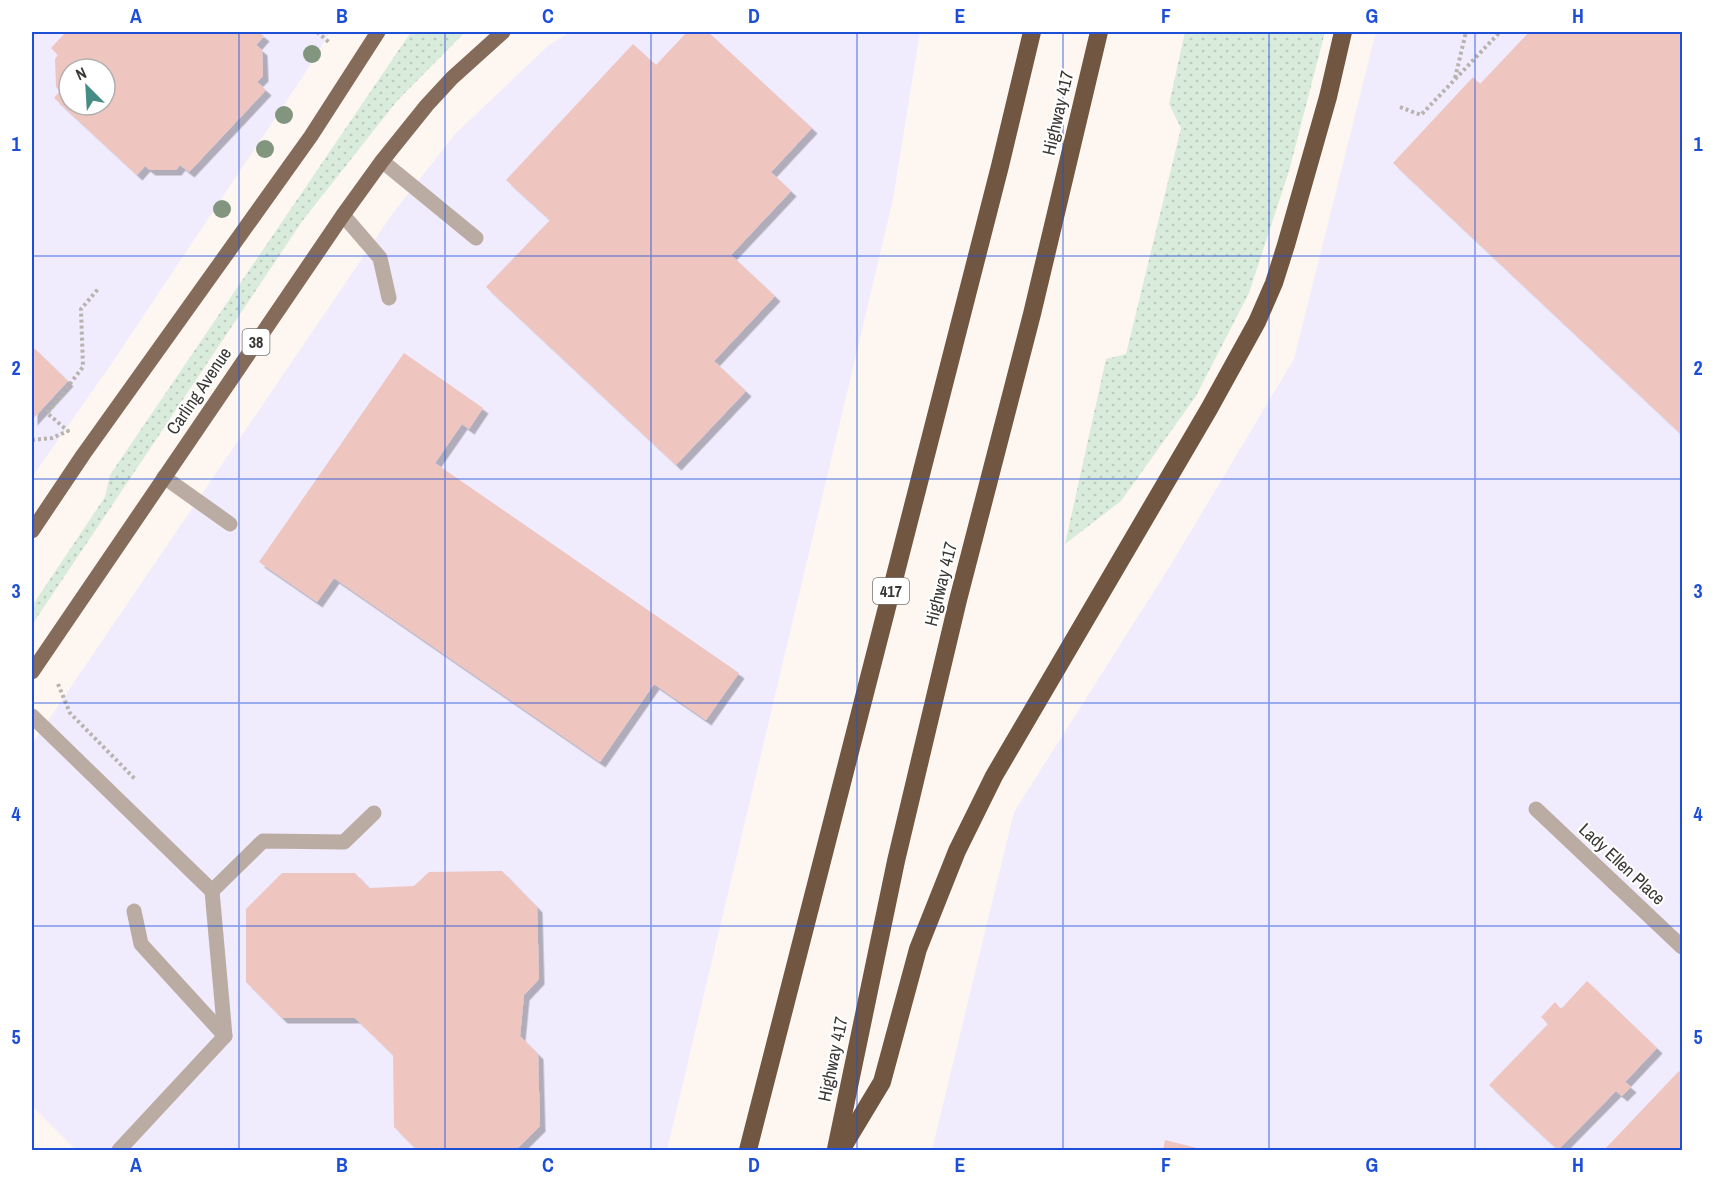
<svg xmlns="http://www.w3.org/2000/svg" width="1714" height="1182" font-family="'Archivo Narrow',sans-serif">
<style>
.commercial{fill:#f0ebfd;fill-rule:evenodd}
.grass{fill:url(#grass-dots)}
.building{fill:#efc5c0;fill-rule:evenodd;filter:url(#shadow)}
.lines{fill:none;stroke-linecap:round;stroke-linejoin:round}
.path{stroke:#b9b3ae;stroke-width:4;stroke-dasharray:3 3;stroke-linecap:butt}
.service{stroke:#baaca2;stroke-width:15}
.minor{stroke:#baaca2;stroke-width:15}
.primary{stroke:#856c5a;stroke-width:15}
.motorway{stroke:#715641;stroke-width:18}
.tree{fill:#82967f}
.grid{fill:none;stroke:#1d4ed8;stroke-width:1.5;stroke-opacity:0.55}
.labels{text-anchor:middle;stroke-width:4.5;stroke-linejoin:round;paint-order:stroke}
.shield{fill:#fff;stroke:#757472;stroke-width:1.5}
.shield-label{font-size:16px;font-weight:bold;fill:#3a3835}
.street-label{font-size:18px;fill:#3a3835;stroke:#fff}
.neatline{fill:none;stroke:#1d4ed8;stroke-width:2}
.grid-label{font-size:20px;text-anchor:middle;font-weight:bold;fill:#1d4ed8}
</style>
<defs>
<pattern id="grass-dots" width="8" height="8" patternUnits="userSpaceOnUse" patternTransform="scale(1.5)"><rect width="8" height="8" fill="#d9ebda"/><path d="M2 2h.1M6 6h.1" fill="none" stroke="#bbcabc" stroke-width="1.8" stroke-linecap="round"/></pattern>
<filter id="shadow"><feDropShadow dx="5.5" dy="5.5" stdDeviation="0" flood-color="#0004"/></filter>
</defs>
<rect width="100%" height="100%" fill="#fef7f1"/>
<g class="commercial">
<path d="M32,32H330L311,64L110,366L32,477ZM69,69H105V105H69Z"/>
<polygon points="571,32 920,32 893,199 667,1150 76,1150 32,1106 32,744 393,213 455,134 549,45"/>
<polygon points="1376,32 1682,32 1682,1150 932,1150 1014,812 1170,566 1294,359"/>
</g>
<g class="grass">
<polygon points="411,32 465,32 397,101 303,220 32,625 32,606 105,497 110,475"/>
<polygon points="1185,32 1325,32 1289,171 1249,293 1196,396 1121,501 1065,544 1106,359 1126,354 1181,128 1169,104"/>
</g>
<g class="building">
<path d="M66,32H259L264,36L256,45L262,50L263,76L257,82L266,90L189,172L180,165L176,170H150L145,166L137,175L54,98L60,91L56,87L55,59L58,55L51,48ZM69,69H105V105H69Z"/>
<polygon points="687,32 708,32 812,128 771,172 791,191 731,255 775,296 714,361 746,391 676,465 486,287 550,220 506,180 633,44 656,65"/>
<polygon points="1529,32 1682,32 1682,435 1393,163 1473,77 1480,84"/>
<polygon points="32,346 68,381 32,420"/>
<polygon points="404,353 483,408 469,429 462,424 435,463 739,673 706,720 654,684 600,762 334,578 317,602 259,562"/>
<polygon points="502,871 537,907 539,979 524,995 520,1036 538,1054 540,1126 516,1150 417,1150 394,1127 393,1055 355,1018 282,1018 246,982 246,909 282,873 355,873 369,888 414,886 429,872"/>
<polygon points="1587,981 1657,1048 1625,1082 1631,1087 1622,1096 1616,1091 1558,1150 1489,1085 1548,1024 1541,1017 1555,1002 1561,1009"/>
<polygon points="1679,1071 1682,1075 1682,1150 1604,1150"/>
<polygon points="1165,1140 1205,1150 1163,1150"/>
</g>
<g class="lines">
<g class="path">
<polyline points="317,32 330,43"/>
<polyline points="1455,78 1466,32"/>
<polyline points="1400,107 1421,115 1500,32"/>
<polyline points="32,440 52,438 68,431 47,413 83,367 81,309 99,288"/>
<polyline points="58,684 70,713 136,780"/>
</g>
<g class="service">
<polyline points="382,161 476,238"/>
<polyline points="343,215 380,258 389,298"/>
<polyline points="164,477 230,524"/>
<polyline points="32,716 212,891"/>
<polyline points="134,911 141,944 225,1036"/>
<polyline points="119,1150 225,1036 212,891 263,841 344,842 374,813"/>
</g>
<polyline class="minor" points="1536,809 1682,947"/>
<g class="primary">
<polyline points="32,531 83,455 311,136 378,32"/>
<polyline points="32,672 343,215 382,161 427,105 452,78 503,32"/>
</g>
<g class="motorway">
<polyline points="836,1149 896,861 958,600 1032,314 1099,32"/>
<polyline points="748,1150 1000,166 1032,32"/>
<polyline points="841,1150 882,1082 918,949 957,851 994,776 1209,409 1257,322 1274,283 1286,245 1328,97 1343,32"/>
</g>
</g>
<g class="tree">
<circle cx="312" cy="54" r="9"/>
<circle cx="284" cy="115" r="9"/>
<circle cx="265" cy="149" r="9"/>
<circle cx="222" cy="209" r="9"/>
</g>
<path class="grid" d="M239,32V1150M445,32V1150M651,32V1150M857,32V1150M1063,32V1150M1269,32V1150M1475,32V1150M32,256H1682M32,479H1682M32,703H1682M32,926H1682"/>
<g class="labels">
<g class="shield">
<rect x="242.5" y="329" width="27" height="26" rx="4.5"/>
<rect x="873" y="578" width="36" height="26" rx="4.5"/>
</g>
<g class="shield-label">
<text x="256" y="348">38</text>
<text x="891" y="597">417</text>
</g>
<g class="street-label">
<text transform="translate(1058 113) rotate(-77)" y="6">Highway 417</text>
<text transform="translate(199 391) rotate(-56)" y="6">Carling Avenue</text>
<text transform="translate(941 584) rotate(-76)" y="6">Highway 417</text>
<text transform="translate(1622 864) rotate(43)" y="6">Lady Ellen Place</text>
<text transform="translate(833 1059) rotate(-78)" y="6">Highway 417</text>
</g>
</g>
<rect width="1714" height="1182" fill="none" stroke="#ffffff" stroke-width="66"/>
<g transform="translate(87 87) rotate(336)"><circle r="28" fill="#ffffff" stroke="#b0afae" stroke-width="1.5"/>
<path d="M0-4.5L10 22L0 15L-10 22Z" fill="#458c85"/>
<text y="-9" font-size="16" font-weight="bold" text-anchor="middle" fill="#3a3835">N</text>
</g>
<rect x="33" y="33" width="1648" height="1116" class="neatline"/>
<g class="grid-label">
<text x="136" y="23">A</text>
<text x="342" y="23">B</text>
<text x="548" y="23">C</text>
<text x="754" y="23">D</text>
<text x="960" y="23">E</text>
<text x="1166" y="23">F</text>
<text x="1372" y="23">G</text>
<text x="1578" y="23">H</text>
<text x="16" y="151">1</text>
<text x="1698" y="151">1</text>
<text x="16" y="375">2</text>
<text x="1698" y="375">2</text>
<text x="16" y="598">3</text>
<text x="1698" y="598">3</text>
<text x="16" y="821">4</text>
<text x="1698" y="821">4</text>
<text x="16" y="1044">5</text>
<text x="1698" y="1044">5</text>
<text x="136" y="1172">A</text>
<text x="342" y="1172">B</text>
<text x="548" y="1172">C</text>
<text x="754" y="1172">D</text>
<text x="960" y="1172">E</text>
<text x="1166" y="1172">F</text>
<text x="1372" y="1172">G</text>
<text x="1578" y="1172">H</text>
</g>
</svg>
